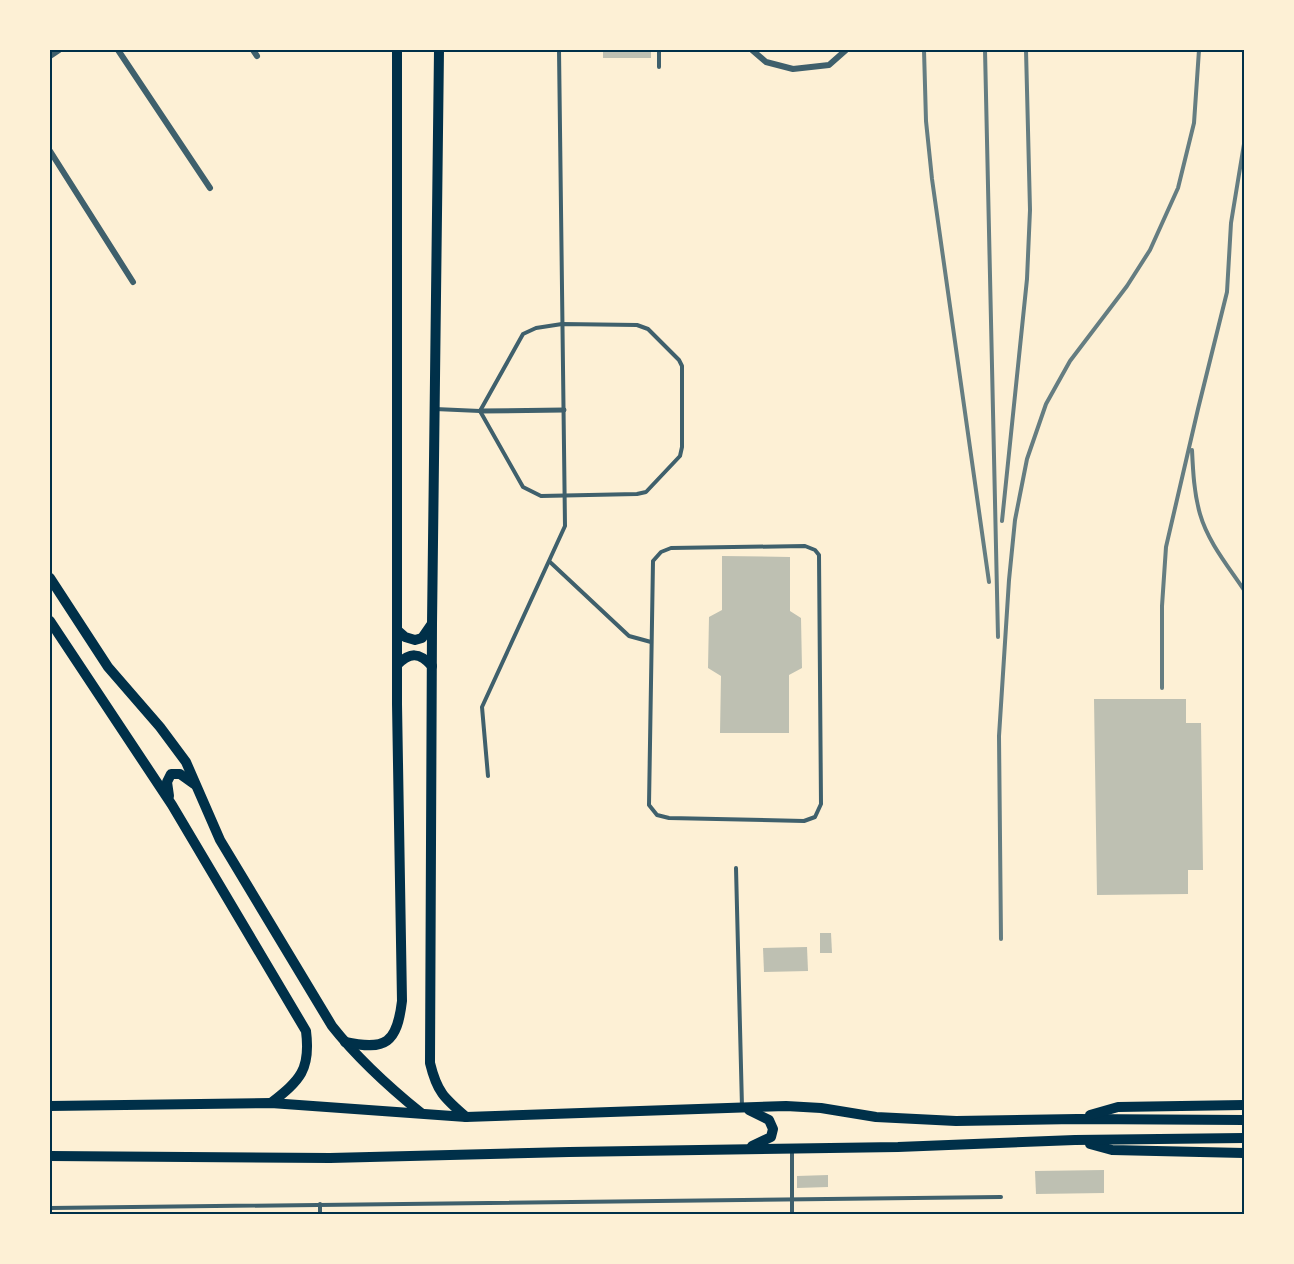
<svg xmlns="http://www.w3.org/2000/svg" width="1294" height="1264" font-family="'PT Sans Narrow',sans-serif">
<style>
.building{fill:#bec0b2}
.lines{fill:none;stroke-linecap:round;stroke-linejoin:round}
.service{stroke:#3f606c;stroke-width:4}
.pedestrian{stroke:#3f606c;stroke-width:5}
.minor{stroke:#3f606c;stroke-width:6}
.secondary{stroke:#003049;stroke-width:10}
.rail{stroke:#657d81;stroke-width:4}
.neatline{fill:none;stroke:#003049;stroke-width:2}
</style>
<rect width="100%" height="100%" fill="#fdf0d5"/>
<g class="building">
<rect x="603" y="50" width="48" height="8"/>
<polygon points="722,556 790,557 790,611 801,618 802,668 789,675 789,733 720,733 721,676 708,668 709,617 722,610"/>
<polygon points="1094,699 1186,699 1186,723 1201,723 1203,870 1188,870 1188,894 1097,895"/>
<polygon points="820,933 831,933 832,953 820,953"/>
<polygon points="807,947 808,971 764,972 763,948"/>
<polygon points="1104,1170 1104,1193 1036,1194 1035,1171"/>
<polygon points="828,1175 828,1187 797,1188 797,1176"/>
</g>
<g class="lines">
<g class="service">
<polyline points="659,50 659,67"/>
<polyline points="1244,50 1244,51"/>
<polygon points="562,324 637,325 648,329 679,360 682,366 682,447 680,456 646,492 637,494 541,496 523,487 480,411 523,334 536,328"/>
<polyline points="435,409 480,411"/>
<polygon points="805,546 815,550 819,555 821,804 815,817 804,821 669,818 657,815 649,805 653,561 661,552 671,548"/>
<polyline points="550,562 629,636 651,642"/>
<polyline points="488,776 482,707 565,526 559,50"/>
<polyline points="736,868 742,1107"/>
<polyline points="320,1204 320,1214"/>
<polyline points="50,1208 1001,1197"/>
<polyline points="792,1214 792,1150"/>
</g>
<polyline class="pedestrian" points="480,411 564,410"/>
<g class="minor">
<polyline points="118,50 210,188"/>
<polyline points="253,50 257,56"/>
<polyline points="752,50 766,62 793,69 829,65 846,50"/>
<polyline points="50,56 59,50"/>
<polyline points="50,151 133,282"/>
</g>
<g class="secondary">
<path d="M439,50L432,624L430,1063C437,1092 444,1098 466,1117"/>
<path d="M50,578L108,667L160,727L186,762L220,840L332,1026C358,1059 389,1087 421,1113"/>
<path d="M50,621L172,805L306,1031C311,1070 300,1080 271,1103"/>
<polyline points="397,630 405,637 415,640 422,638 431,625"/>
<path d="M397,665C410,652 419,652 432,666"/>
<polyline points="169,796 167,782 171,774 180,774 194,784"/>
<path d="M345,1042C386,1051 397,1043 402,1001L397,704V50"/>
<polyline points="50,1106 271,1103 466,1117 786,1106 821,1108 876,1117 956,1121 1077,1119 1244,1120"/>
<polyline points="749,1110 769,1120 773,1129 771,1137 752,1146"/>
<polyline points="1090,1115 1118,1107 1244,1105"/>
<polyline points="1090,1144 1112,1150 1244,1153"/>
<polyline points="50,1156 330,1158 569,1152 898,1147 1075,1140 1244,1138"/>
</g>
<g class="rail">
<polyline points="924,50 926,121 932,179 989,582"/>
<polyline points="985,50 998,637"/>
<path d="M1192,450C1193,471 1194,493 1200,514C1208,542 1228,566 1244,590"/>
<polyline points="1002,521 1027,279 1030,210 1026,50"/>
<polyline points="1162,688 1162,606 1166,547 1198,409 1227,292 1231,223 1244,144"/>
<polyline points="1001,939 999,736 1009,580 1015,520 1027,459 1046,404 1070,361 1127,286 1150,250 1178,188 1194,123 1199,50"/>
</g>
</g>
<rect width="1294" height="1264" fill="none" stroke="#fdf0d5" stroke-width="102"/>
<rect x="51" y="51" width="1192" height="1162" class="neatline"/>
</svg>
